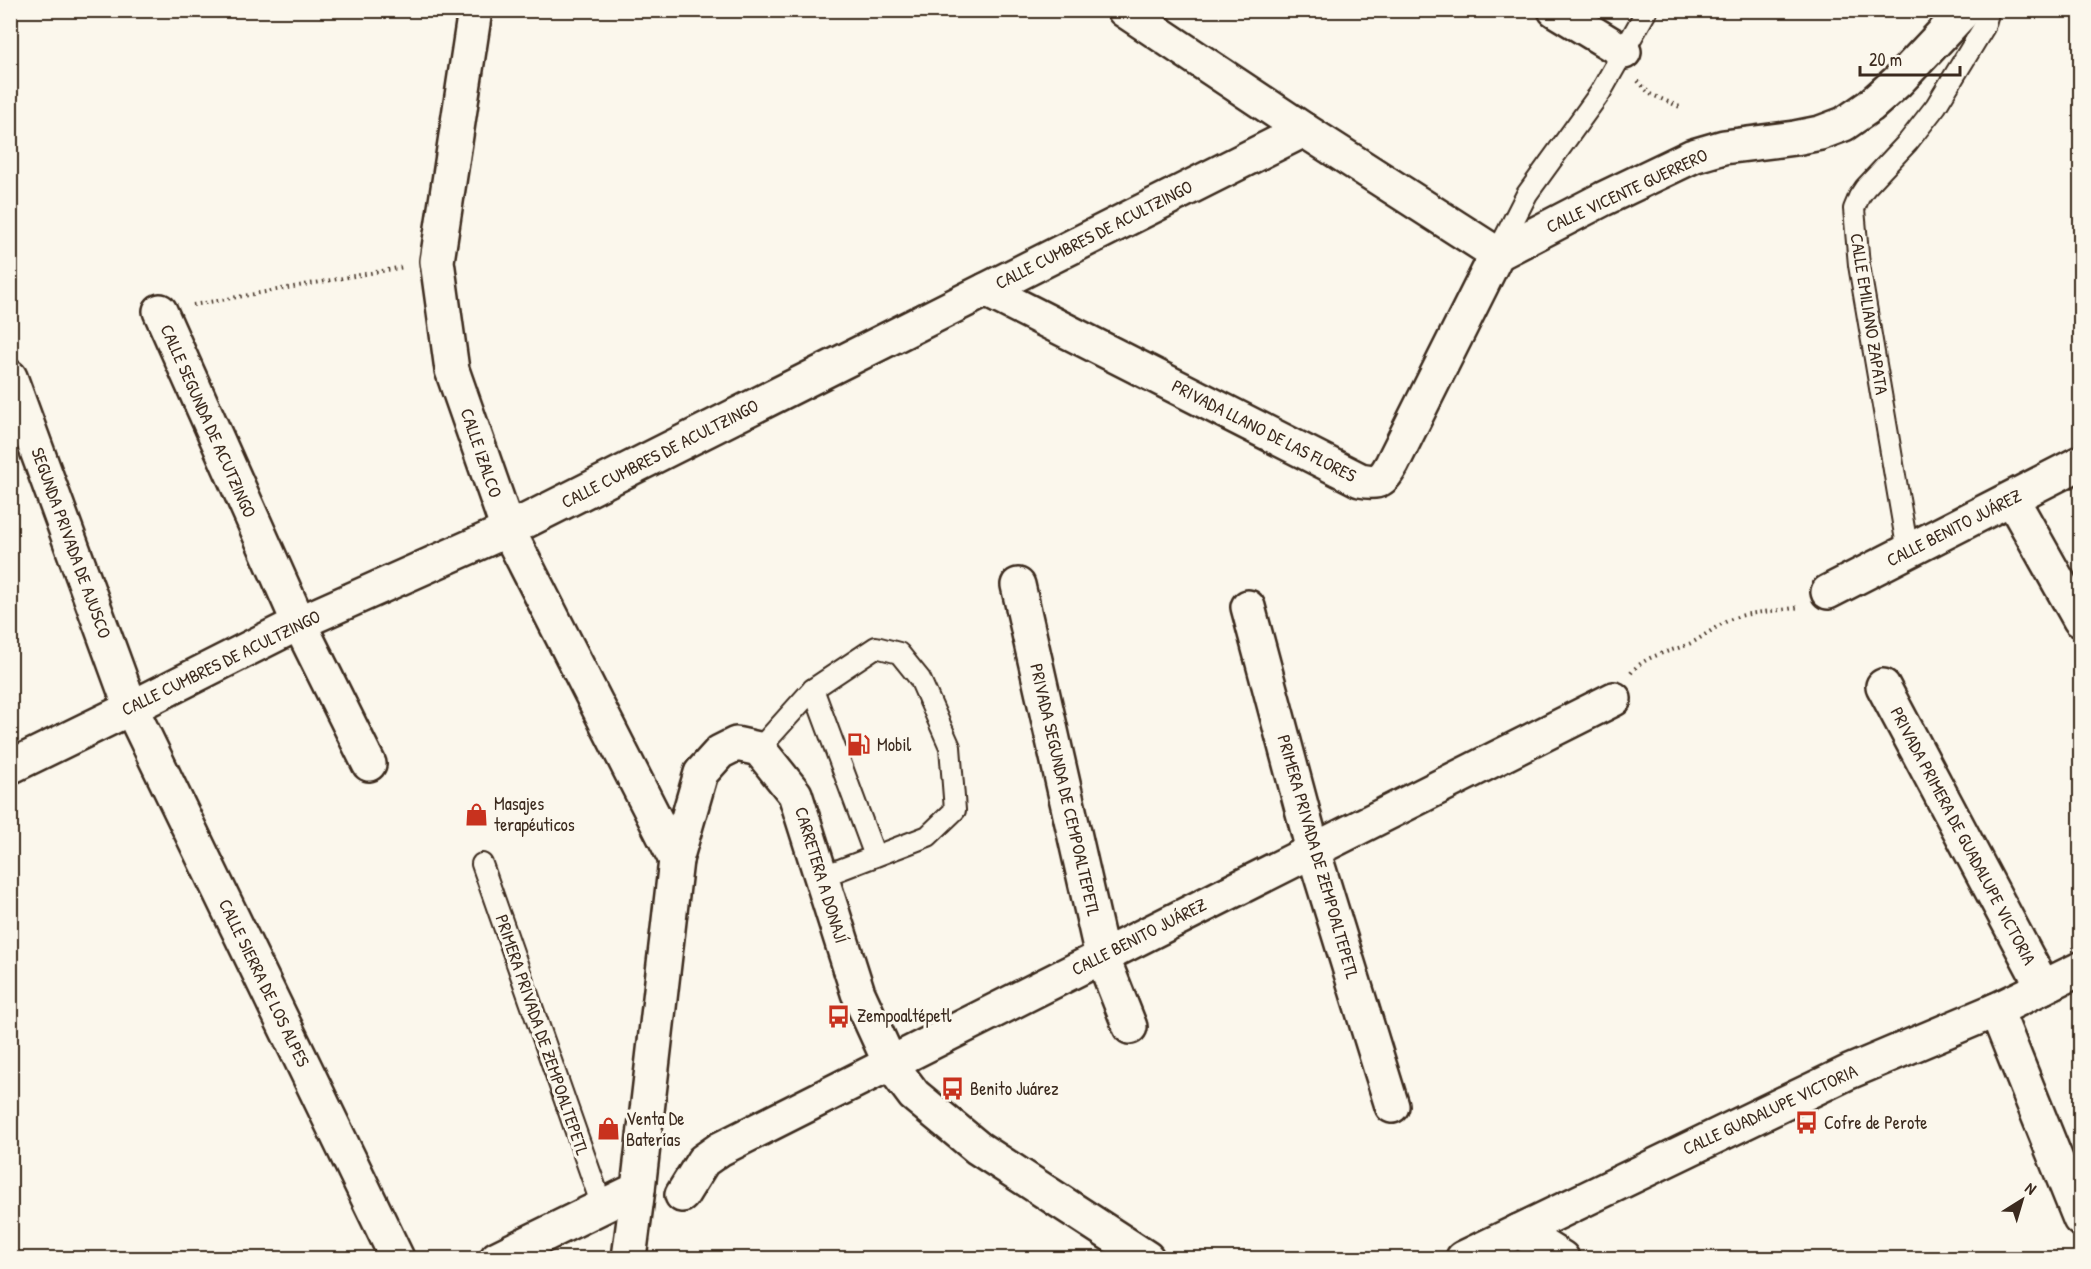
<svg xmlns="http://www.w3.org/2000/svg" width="2091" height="1269" font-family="'Patrick Hand',sans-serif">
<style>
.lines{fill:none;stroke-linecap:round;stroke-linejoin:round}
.lane-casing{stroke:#3b2a1e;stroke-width:24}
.street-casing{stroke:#3b2a1e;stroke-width:38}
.secondary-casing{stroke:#3b2a1e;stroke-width:38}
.path{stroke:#3b2a1e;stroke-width:4;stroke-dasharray:1.5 4.5;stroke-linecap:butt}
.lane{stroke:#fbf7ec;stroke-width:20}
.street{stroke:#fbf7ec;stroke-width:33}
.secondary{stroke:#fbf7ec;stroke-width:33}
.labels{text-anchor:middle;stroke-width:6;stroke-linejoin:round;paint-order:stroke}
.street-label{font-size:18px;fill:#3b2a1e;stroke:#fbf7ec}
.poi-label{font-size:18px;fill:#3b2a1e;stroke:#fbf7ec;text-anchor:start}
</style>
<rect width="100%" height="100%" fill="#fbf7ec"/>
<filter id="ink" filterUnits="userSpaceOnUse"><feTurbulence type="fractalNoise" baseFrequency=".0167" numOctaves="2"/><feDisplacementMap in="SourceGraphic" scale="12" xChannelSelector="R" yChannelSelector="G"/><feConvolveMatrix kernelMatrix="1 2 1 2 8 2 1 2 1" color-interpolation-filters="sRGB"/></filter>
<g filter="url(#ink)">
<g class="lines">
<defs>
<g id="lane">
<polyline points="1497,253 1527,194 1600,93 1647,10"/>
<polyline points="1908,552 1859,265 1854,209 1859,197 1865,188 1908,142 1936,106 1984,27 1989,10"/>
<polyline points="813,689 875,856"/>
<polyline points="759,749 813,689 876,647 899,653 920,679 950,747 955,810 928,836 821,877"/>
<polyline points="482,864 602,1206"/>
</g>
<g id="street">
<polyline points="475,10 437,261 452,370 508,530 676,860"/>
<polyline points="1555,10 1624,52"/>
<polyline points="1497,254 1603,199 1693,156 1724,147 1795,138 1820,133 1844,124 1870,106 1898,81 1965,10"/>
<path d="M986,290L1360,480C1379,484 1383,480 1392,464L1497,254L1304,130L1124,10"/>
<polyline points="160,311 299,623 369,764"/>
<polyline points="10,377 131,708 397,1258"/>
<polyline points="2012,499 2080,620"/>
<polyline points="1018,585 1102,956 1130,1027"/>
<polyline points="1828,592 2080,463"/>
<polyline points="1248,607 1313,850 1392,1106"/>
<polyline points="1883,686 2043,987"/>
<polyline points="10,767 131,708 299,623 508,530 1304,130"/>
<polyline points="1996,1010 2080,1219"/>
<polyline points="682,1195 703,1161 720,1149 1614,699"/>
<polyline points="1519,1231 1562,1258"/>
<polyline points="629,1258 638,1189"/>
<polyline points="1463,1258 1849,1072 1996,1010 2080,969"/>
</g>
<polyline id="secondary" points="497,1258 638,1189 676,860 701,773 720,752 736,744 759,749 795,794 858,993 890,1063 914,1095 978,1148 1147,1258"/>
</defs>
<use href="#lane" class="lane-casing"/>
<use href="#street" class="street-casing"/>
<use href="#secondary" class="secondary-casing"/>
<g class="path">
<polyline points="1638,81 1650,94 1680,107"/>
<polyline points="193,305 404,267"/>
<path d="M1631,673C1646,653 1675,652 1695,641C1712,631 1725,619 1744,615C1762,611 1781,611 1799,607"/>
</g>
<use href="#lane" class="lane"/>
<use href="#street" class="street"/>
<use href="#secondary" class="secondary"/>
</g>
</g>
<defs>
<symbol id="fuel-bare" viewBox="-9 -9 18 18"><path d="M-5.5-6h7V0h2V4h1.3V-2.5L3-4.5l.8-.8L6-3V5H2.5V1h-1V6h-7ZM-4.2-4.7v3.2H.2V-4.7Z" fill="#c8321e" stroke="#fbf7ec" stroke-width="2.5" paint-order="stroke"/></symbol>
<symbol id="shop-bare" viewBox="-9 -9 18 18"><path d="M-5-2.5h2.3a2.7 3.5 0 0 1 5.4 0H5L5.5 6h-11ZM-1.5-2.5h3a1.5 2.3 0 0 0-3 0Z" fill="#c8321e" stroke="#fbf7ec" stroke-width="2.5" paint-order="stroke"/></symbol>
<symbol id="bus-bare" viewBox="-9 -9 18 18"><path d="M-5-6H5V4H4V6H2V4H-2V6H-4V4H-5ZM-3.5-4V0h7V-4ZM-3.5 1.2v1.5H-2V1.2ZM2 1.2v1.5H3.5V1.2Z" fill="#c8321e" stroke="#fbf7ec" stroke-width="2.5" paint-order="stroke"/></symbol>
</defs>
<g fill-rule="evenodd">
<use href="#fuel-bare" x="842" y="728" width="33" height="33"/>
<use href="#shop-bare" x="460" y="798" width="33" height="33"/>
<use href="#bus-bare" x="822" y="1000" width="33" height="33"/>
<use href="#bus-bare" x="936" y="1072" width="33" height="33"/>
<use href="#bus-bare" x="1790" y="1106" width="33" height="33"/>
<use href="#shop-bare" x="592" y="1112" width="33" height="33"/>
</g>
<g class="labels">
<g class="street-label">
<text transform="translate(1627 191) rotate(-25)" y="6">CALLE VICENTE GUERRERO</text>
<text transform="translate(1094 235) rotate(-27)" y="6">CALLE CUMBRES DE ACULTZINGO</text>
<text transform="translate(1869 314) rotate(81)" y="6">CALLE EMILIANO ZAPATA</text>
<text transform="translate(208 421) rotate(66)" y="6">CALLE SEGUNDA DE ACUTZINGO</text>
<text transform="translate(1264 431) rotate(27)" y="6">PRIVADA LLANO DE LAS FLORES</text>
<text transform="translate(481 453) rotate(71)" y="6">CALLE IZALCO</text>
<text transform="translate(660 454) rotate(-27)" y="6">CALLE CUMBRES DE ACULTZINGO</text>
<text transform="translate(1954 528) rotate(-27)" y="6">CALLE BENITO JUÁREZ</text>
<text transform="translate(71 543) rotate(70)" y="6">SEGUNDA PRIVADA DE AJUSCO</text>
<text transform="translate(221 663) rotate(-26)" y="6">CALLE CUMBRES DE ACULTZINGO</text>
<text transform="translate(1065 790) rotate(77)" y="6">PRIVADA SEGUNDA DE CEMPOALTEPETL</text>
<text transform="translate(1963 836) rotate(62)" y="6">PRIVADA PRIMERA DE GUADALUPE VICTORIA</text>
<text transform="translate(1318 857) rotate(74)" y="6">PRIMERA PRIVADA DE ZEMPOALTEPETL</text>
<text transform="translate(821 875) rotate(73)" y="6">CARRETERA A DONAJÍ</text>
<text transform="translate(1139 937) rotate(-27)" y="6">CALLE BENITO JUÁREZ</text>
<text transform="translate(264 983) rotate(64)" y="6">CALLE SIERRA DE LOS ALPES</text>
<text transform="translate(542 1035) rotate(71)" y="6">PRIMERA PRIVADA DE ZEMPOALTEPETL</text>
<text transform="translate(1770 1110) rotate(-25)" y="6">CALLE GUADALUPE VICTORIA</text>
</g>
<g class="poi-label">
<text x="877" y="751">Mobil</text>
<text x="494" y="810">Masajes<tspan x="494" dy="21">terapéuticos</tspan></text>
<text x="857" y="1022">Zempoaltépetl</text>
<text x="970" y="1095">Benito Juárez</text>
<text x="626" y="1125">Venta De<tspan x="626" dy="21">Baterías</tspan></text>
<text x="1824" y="1129">Cofre de Perote</text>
</g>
</g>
<rect width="2091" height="1269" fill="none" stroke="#fbf7ec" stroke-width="36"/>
<rect x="18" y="18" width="2055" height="1233" fill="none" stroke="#3b2a1e" stroke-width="2" filter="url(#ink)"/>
<g transform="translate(2022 1200) rotate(37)" stroke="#fbf7ec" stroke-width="4.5" paint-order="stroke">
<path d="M0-4.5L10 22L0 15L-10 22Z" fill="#3b2a1e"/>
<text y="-9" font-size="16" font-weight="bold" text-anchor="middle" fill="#3b2a1e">N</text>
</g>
<path d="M1860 66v9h100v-9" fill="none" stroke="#3b2a1e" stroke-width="3"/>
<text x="1869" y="66" font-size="18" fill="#3b2a1e" stroke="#fbf7ec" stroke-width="4.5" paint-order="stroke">20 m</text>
</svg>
